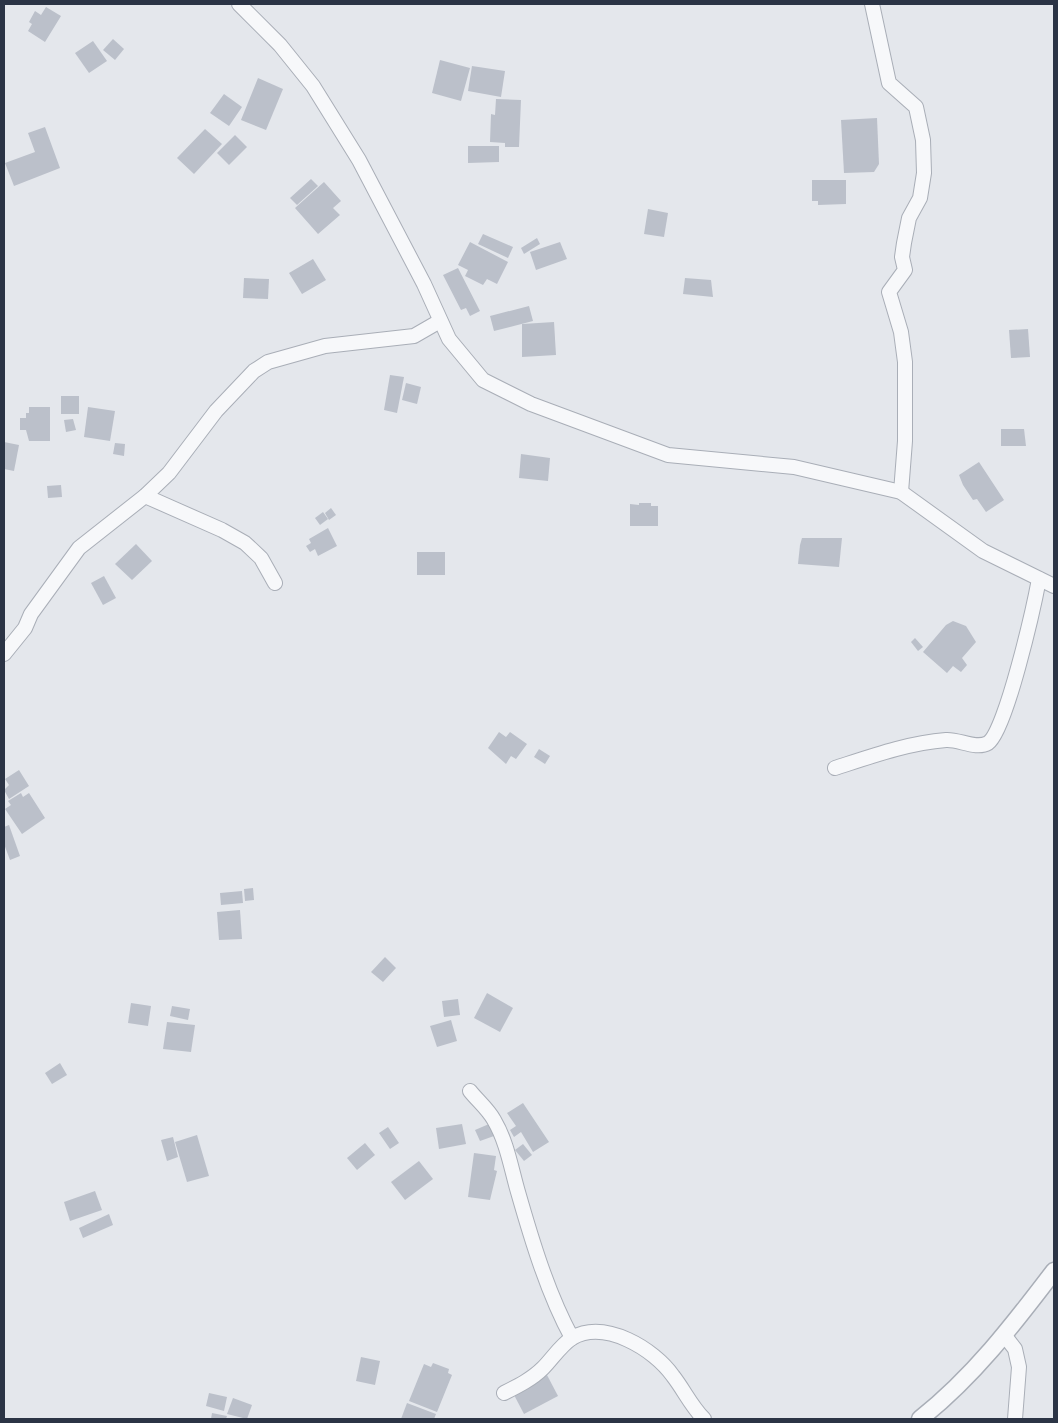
<svg xmlns="http://www.w3.org/2000/svg" width="1058" height="1423" font-family="'Nunito Sans',sans-serif">
<style>
.building{fill:#bbc0ca}
.lines{fill:none;stroke-linecap:round;stroke-linejoin:round}
.minor-casing{stroke:#a9aeb7;stroke-width:16}
.tertiary-casing{stroke:#a9aeb7;stroke-width:19}
.minor{stroke:#f7f8fa;stroke-width:14}
.tertiary{stroke:#f7f8fa;stroke-width:16}
</style>
<rect width="100%" height="100%" fill="#e4e7ec"/>
<g class="building">
<polygon points="46,7 61,16 45,42 28,31 32,24 29,22 35,11 41,15"/>
<polygon points="113,39 124,49 115,60 103,50"/>
<polygon points="93,41 107,61 89,73 75,53"/>
<polygon points="440,60 470,68 461,101 432,93"/>
<polygon points="472,66 505,71 501,97 468,91"/>
<polygon points="258,78 283,89 266,130 241,120"/>
<polygon points="224,94 242,107 229,126 210,113"/>
<polygon points="496,99 521,100 519,147 505,147 505,143 490,142 491,114 495,115"/>
<polygon points="877,118 879,164 874,172 844,173 841,120"/>
<polygon points="45,127 60,168 14,186 5,163 35,152 28,133"/>
<polygon points="205,129 222,144 194,174 177,158"/>
<polygon points="235,135 247,147 229,165 217,153"/>
<polygon points="468,146 499,146 499,162 468,163"/>
<polygon points="311,179 318,186 297,205 290,198"/>
<polygon points="812,180 846,180 846,204 818,205 818,201 812,201"/>
<polygon points="324,182 341,201 333,208 340,215 318,234 295,208"/>
<polygon points="648,209 668,213 664,237 644,234"/>
<polygon points="483,234 513,247 508,258 478,244"/>
<polygon points="537,238 540,244 524,254 521,248"/>
<polygon points="470,242 508,262 497,284 487,279 483,285 465,276 468,270 458,265"/>
<polygon points="560,242 567,259 536,270 530,252"/>
<polygon points="313,259 326,280 302,294 289,273"/>
<polygon points="458,268 480,311 470,316 466,308 461,310 443,275"/>
<polygon points="244,278 269,279 268,299 243,298"/>
<polygon points="685,278 711,280 713,297 683,294"/>
<polygon points="529,306 533,321 494,331 490,316"/>
<polygon points="554,322 556,355 522,357 522,324"/>
<polygon points="1028,329 1030,357 1011,358 1009,330"/>
<polygon points="390,375 404,377 397,413 384,410"/>
<polygon points="406,383 421,387 417,404 402,400"/>
<rect x="61" y="396" width="18" height="18"/>
<polygon points="29,407 50,407 50,441 29,441 26,430 20,430 20,418 26,418 26,413 29,413"/>
<polygon points="88,407 115,411 110,441 84,437"/>
<polygon points="73,419 76,430 66,432 64,420"/>
<polygon points="1001,429 1024,429 1026,446 1001,446"/>
<polygon points="4,442 19,445 14,471 4,469"/>
<polygon points="115,443 125,444 124,456 113,454"/>
<polygon points="521,454 550,458 548,481 519,478"/>
<polygon points="979,462 1004,500 986,512 977,499 973,500 963,485 959,475"/>
<polygon points="61,485 62,497 48,498 47,486"/>
<polygon points="639,503 651,503 651,506 658,506 658,526 630,526 630,504 639,505"/>
<polygon points="331,508 336,515 329,520 325,513"/>
<polygon points="323,512 328,519 320,525 315,518"/>
<polygon points="328,528 337,546 318,556 315,549 310,552 306,546 311,543 309,539"/>
<polygon points="802,538 842,538 839,567 798,564 800,545"/>
<polygon points="136,544 152,561 132,580 115,564"/>
<rect x="417" y="552" width="28" height="23"/>
<polygon points="104,576 116,598 103,605 91,583"/>
<polygon points="953,621 966,626 976,642 962,658 967,665 961,672 953,666 947,673 923,652 946,625"/>
<polygon points="915,638 923,647 918,651 911,642"/>
<polygon points="499,732 506,737 510,732 527,744 516,759 511,756 506,764 488,748"/>
<polygon points="539,749 550,756 545,764 534,757"/>
<polygon points="19,770 29,786 9,799 4,790 9,785 5,779"/>
<polygon points="21,793 23,797 29,793 45,818 22,834 5,809 11,805 8,801"/>
<polygon points="9,825 20,856 10,860 4,844 4,827"/>
<polygon points="253,888 254,900 245,901 244,889"/>
<polygon points="242,891 243,903 221,905 220,893"/>
<polygon points="240,910 242,939 219,940 217,912"/>
<polygon points="385,957 396,968 383,982 371,972"/>
<polygon points="487,993 513,1008 500,1032 474,1018"/>
<polygon points="458,999 460,1015 444,1017 442,1001"/>
<polygon points="131,1003 151,1006 148,1026 128,1023"/>
<polygon points="172,1006 190,1009 188,1020 170,1016"/>
<polygon points="451,1020 457,1041 437,1047 430,1026"/>
<polygon points="167,1022 195,1025 191,1052 163,1049"/>
<polygon points="60,1063 67,1075 52,1084 45,1073"/>
<polygon points="523,1103 549,1142 533,1152 521,1132 514,1137 510,1130 516,1126 507,1113"/>
<polygon points="462,1124 466,1144 439,1149 436,1128"/>
<polygon points="489,1124 494,1136 480,1141 475,1130"/>
<polygon points="388,1127 399,1143 390,1149 379,1133"/>
<polygon points="197,1135 209,1176 187,1182 175,1142"/>
<polygon points="173,1137 178,1157 167,1161 161,1140"/>
<polygon points="365,1143 375,1155 357,1170 347,1158"/>
<polygon points="523,1144 532,1155 524,1161 515,1150"/>
<polygon points="474,1153 496,1156 494,1170 497,1171 490,1200 468,1197"/>
<polygon points="419,1161 433,1179 405,1200 391,1182"/>
<polygon points="95,1191 102,1210 70,1221 64,1202"/>
<polygon points="109,1214 113,1225 83,1238 79,1228"/>
<polygon points="361,1357 380,1361 375,1385 356,1381"/>
<polygon points="433,1363 449,1369 448,1373 452,1375 437,1412 409,1401 424,1364 431,1367"/>
<polygon points="547,1375 558,1396 524,1414 513,1393"/>
<polygon points="209,1393 227,1397 224,1411 206,1406"/>
<polygon points="233,1398 252,1405 247,1419 227,1414"/>
<polygon points="407,1403 436,1414 434,1419 401,1419"/>
<polygon points="212,1413 227,1416 226,1419 211,1419"/>
</g>
<g class="lines">
<defs>
<g id="minor">
<polyline points="239,4 280,45 313,86 359,160 424,284 449,339 483,380 531,404 668,455 794,467 901,492 983,551 1054,586"/>
<polyline points="872,4 889,83 916,107 923,140 924,173 920,198 909,218 904,243 902,257 905,270 889,292 901,332 905,362 905,441 901,492"/>
<polyline points="145,496 222,530 245,543 261,558 275,583"/>
<polyline points="4,654 25,628 31,614 79,548 145,496 169,473 216,411 254,371 268,362 325,346 414,336 440,321"/>
<path d="M835,768C872,756 908,743 946,740C959,739 976,750 988,743C1006,731 1034,606 1039,579"/>
<path d="M470,1091C477,1100 488,1109 494,1120C507,1142 511,1168 518,1192C532,1241 548,1294 572,1338"/>
<polyline points="1005,1336 1015,1349 1019,1367 1015,1419"/>
<path d="M504,1393C518,1386 532,1379 543,1368C552,1359 561,1345 572,1338C605,1319 654,1349 673,1376C684,1390 691,1406 704,1419"/>
</g>
<path id="tertiary" d="M920,1419C973,1377 1013,1325 1054,1271"/>
</defs>
<use href="#minor" class="minor-casing"/>
<use href="#tertiary" class="tertiary-casing"/>
<use href="#minor" class="minor"/>
<use href="#tertiary" class="tertiary"/>
</g>
<rect width="1058" height="1423" fill="none" stroke="#2b3445" stroke-width="10"/>
</svg>
